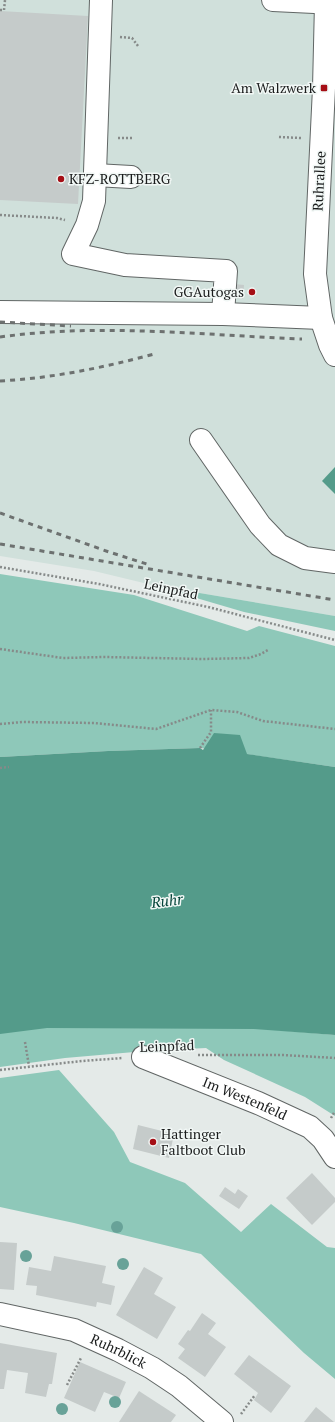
<svg xmlns="http://www.w3.org/2000/svg" width="335" height="1422" font-family="'PT Serif',serif">
<style>
.built{fill:#d0e0db}
.green{fill:#8ec8b9}
.water{fill:#549b8a}
.building{fill:#c5cbca}
.lines{fill:none;stroke-linecap:round;stroke-linejoin:round}
.minor-casing{stroke:#616665;stroke-width:24}
.path{stroke:#868a89;stroke-width:2.5;stroke-dasharray:2 2;stroke-linecap:butt}
.minor{stroke:#fff;stroke-width:22}
.rail{stroke:#6d7170;stroke-width:3;stroke-dasharray:5 5;stroke-linecap:butt}
.tree{fill:#68a298}
.poi-dot{fill:#a50e15;stroke:#f1f7f5;stroke-width:1.5}
.labels{text-anchor:middle;stroke-width:3;stroke-linejoin:round;paint-order:stroke}
.poi-label{font-size:14px;fill:#1a1c1c;stroke:#f1f7f5;text-anchor:end}
.street-label{font-size:14px;fill:#1a1c1c;stroke:#f1f7f5}
.water-label{font-size:15px;font-style:italic;fill:#004237;stroke:#f1f7f5}
</style>
<rect width="100%" height="100%" fill="#e4eae8"/>
<polygon class="built" points="0,0 335,0 335,616 152,585 94,571 0,556"/>
<g class="green">
<polygon points="0,574 134,595 247,631 259,626 335,646 335,767 246,754 200,748 108,751 0,757"/>
<polygon points="152,585 335,616 335,631 244,612"/>
<polygon points="47,1026 254,1028 335,1035 335,1116 305,1097 224,1060 206,1048 146,1051 65,1058 0,1067 0,1032"/>
<polygon points="59,1070 114,1132 130,1162 185,1183 241,1232 271,1204 327,1247 335,1248 335,1379 304,1353 201,1254 74,1223 0,1207 0,1078"/>
</g>
<g class="water">
<polygon points="335,467 335,494 322,481"/>
<polygon points="214,733 240,735 247,754 335,767 335,1035 254,1029 47,1028 0,1034 0,757 108,751 200,748 203,750"/>
</g>
<g class="building">
<polygon points="0,11 88,16 78,204 0,200"/>
<polygon points="234,284 244,285 243,299 233,298"/>
<polygon points="138,1125 174,1134 169,1158 133,1149"/>
<polygon points="312,1173 335,1198 335,1202 312,1225 286,1198"/>
<polygon points="225,1187 235,1194 238,1189 248,1196 239,1209 219,1196"/>
<polygon points="0,1242 17,1243 14,1290 0,1289"/>
<polygon points="54,1256 106,1266 102,1283 115,1286 111,1305 97,1302 96,1307 36,1295 37,1286 26,1285 29,1267 51,1271"/>
<polygon points="144,1267 163,1278 154,1294 176,1307 157,1339 116,1315"/>
<polygon points="202,1313 216,1323 208,1334 226,1347 205,1377 178,1358 185,1349 178,1344 188,1330 190,1331"/>
<polygon points="0,1343 57,1353 52,1384 49,1384 46,1397 25,1393 28,1373 7,1370 4,1389 0,1389"/>
<polygon points="249,1355 291,1386 271,1413 254,1400 258,1393 234,1374"/>
<polygon points="80,1362 126,1382 119,1398 104,1392 95,1412 64,1398"/>
<polygon points="139,1391 176,1415 171,1422 119,1422"/>
<polygon points="316,1407 334,1422 304,1422"/>
</g>
<g class="lines">
<defs>
<g id="minor">
<polyline points="101,0 94,201 87,225 73,254 125,265 226,271 223,314"/>
<polyline points="273,0 335,3"/>
<polyline points="326,3 324,88 315,274 321,318 330,345 335,355"/>
<polyline points="95,175 131,177"/>
<polyline points="0,312 223,314 321,318"/>
<polyline points="201,440 260,525 279,545 305,558 335,562"/>
<path id="s1" d="M143,1057L258,1103L310,1127L323,1139L335,1157"/>
<path id="s2" d="M0,1314L74,1330L118,1350L152,1368L179,1386L222,1422"/>
</g>
</defs>
<use href="#minor" class="minor-casing"/>
<g class="path">
<polyline points="0,10 4,10 5,0"/>
<polyline points="120,37 132,38 138,46"/>
<polyline points="279,137 301,138"/>
<polyline points="118,138 133,138"/>
<polyline points="0,215 57,218 65,220"/>
<polyline points="0,567 99,584 208,607 335,640"/>
<polyline points="0,649 63,658 104,657 203,659 249,658 261,654 268,650"/>
<polyline points="0,724 23,722 94,723 156,729 211,710 237,712 263,721 335,729"/>
<polyline points="200,748 211,732 211,710"/>
<polyline points="0,768 9,767"/>
<polyline points="25,1042 29,1066"/>
<polyline points="198,1055 283,1055 335,1058"/>
<polyline points="0,1070 82,1061 123,1058"/>
<polyline points="331,1118 335,1111"/>
<polyline points="67,1385 81,1358"/>
<polyline points="241,1414 255,1395"/>
</g>
<use href="#minor" class="minor"/>
<g class="rail">
<polyline points="0,322 71,326"/>
<path d="M0,337C101,323 201,335 302,339"/>
<path d="M0,381C53,378 102,368 154,354"/>
<polyline points="0,513 109,552 150,565"/>
<polyline points="0,544 335,600"/>
</g>
</g>
<g class="tree">
<circle cx="117" cy="1227" r="6"/>
<circle cx="26" cy="1256" r="6"/>
<circle cx="123" cy="1264" r="6"/>
<circle cx="115" cy="1402" r="6"/>
<circle cx="62" cy="1409" r="6"/>
</g>
<g class="poi-dot">
<rect x="320" y="84" width="8" height="8" rx="2"/>
<circle cx="61" cy="179" r="4"/>
<circle cx="252" cy="292" r="4"/>
<circle cx="153" cy="1142" r="4"/>
</g>
<g class="labels">
<g class="poi-label">
<text x="316" y="93">Am Walzwerk</text>
<text x="69" y="184" text-anchor="start">KFZ-ROTTBERG</text>
<text x="244" y="297">GGAutogas</text>
<text x="161" y="1139" text-anchor="start">Hattinger<tspan x="161" dy="16">Faltboot Club</tspan></text>
</g>
<g class="street-label">
<text transform="translate(319 181) rotate(-87)" y="5">Ruhrallee</text>
<text transform="translate(171 589) rotate(12)" y="5">Leinpfad</text>
<text transform="translate(167 1046) rotate(-2)" y="5">Leinpfad</text>
<text dy="5" stroke="none"><textPath href="#s1" startOffset="110">Im Westenfeld</textPath></text>
<text dy="5" stroke="none"><textPath href="#s2" startOffset="125">Ruhrblick</textPath></text>
</g>
<g class="water-label">
<text transform="translate(167 901) rotate(-7)" y="5">Ruhr</text>
</g>
</g>
</svg>
